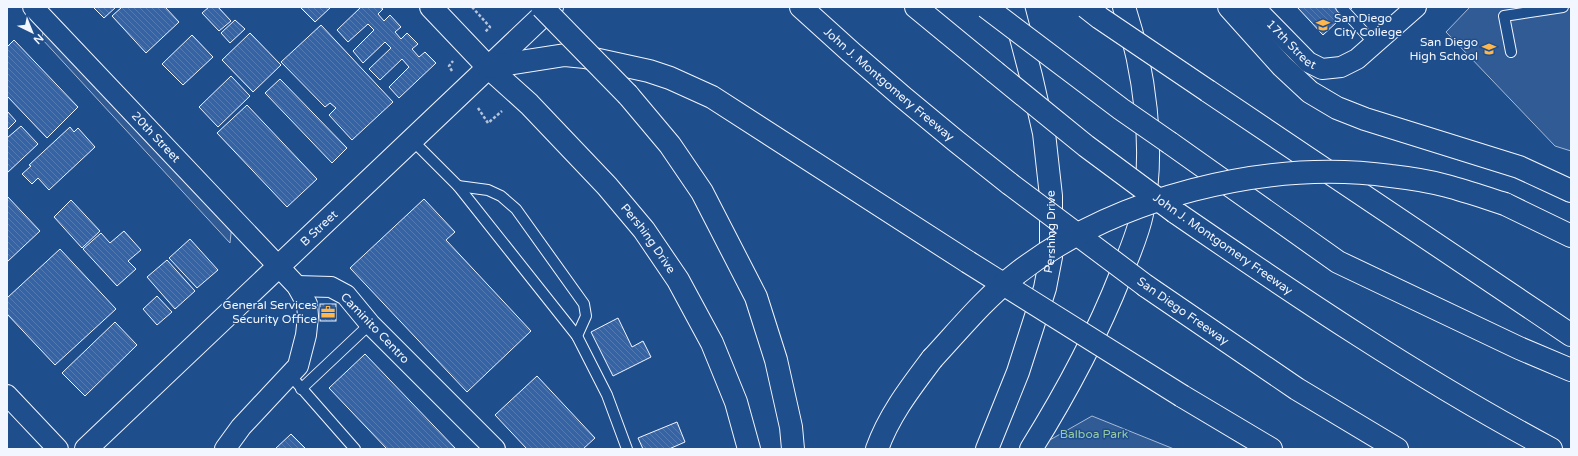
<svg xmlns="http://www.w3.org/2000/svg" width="1578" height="456" font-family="'Varela Round',sans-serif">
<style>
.built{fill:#305b95;stroke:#a8bbd7}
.building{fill:url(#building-back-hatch);stroke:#f2f6ff}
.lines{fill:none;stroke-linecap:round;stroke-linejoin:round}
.lane-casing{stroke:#f2f6ff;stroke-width:12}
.street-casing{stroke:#f2f6ff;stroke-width:22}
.secondary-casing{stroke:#f2f6ff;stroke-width:24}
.highway-casing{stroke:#f2f6ff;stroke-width:24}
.path{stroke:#b3c4dc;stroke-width:2.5;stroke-dasharray:3 2;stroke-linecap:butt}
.lane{stroke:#1f4e8c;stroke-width:10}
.street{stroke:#1f4e8c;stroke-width:20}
.secondary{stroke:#1f4e8c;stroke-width:22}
.highway{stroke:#1f4e8c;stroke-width:22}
.highway-bridge-casing{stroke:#f2f6ff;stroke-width:24;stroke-linecap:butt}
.highway-bridge{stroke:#1f4e8c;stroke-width:22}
.labels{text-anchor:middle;stroke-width:3;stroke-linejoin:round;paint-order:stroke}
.poi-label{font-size:12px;fill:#f2f6ff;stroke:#1f4e8c;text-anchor:end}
.street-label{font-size:12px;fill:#f2f6ff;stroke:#1f4e8c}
.park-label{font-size:12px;fill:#97c8a6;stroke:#1f4e8c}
</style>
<defs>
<pattern id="building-back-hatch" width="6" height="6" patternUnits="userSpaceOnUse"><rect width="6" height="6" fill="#3563a3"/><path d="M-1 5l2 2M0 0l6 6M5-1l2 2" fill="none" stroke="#537ab1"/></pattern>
</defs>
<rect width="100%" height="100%" fill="#1f4e8c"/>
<g class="built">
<polygon points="1470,7 1571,7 1571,151 1555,146 1446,32"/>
<polygon points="44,25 232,224 230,243 42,39"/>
<polygon points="1092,416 1174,449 1034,449"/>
</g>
<g class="building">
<polygon points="93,7 116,7 104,18"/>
<polygon points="122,7 165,7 179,22 146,53 112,16"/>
<polygon points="209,7 218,7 231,21 219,31 202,13"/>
<polygon points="300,7 331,7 315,22"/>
<polygon points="361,7 380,7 383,9 378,14 384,21 390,15 401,27 395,32 401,39 407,33 418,44 412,49 419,57 425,52 436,63 399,98 389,87 409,67 402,59 380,80 369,69 391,48 385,42 363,63 353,51 374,30 368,24 348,42 337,30"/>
<polygon points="1297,7 1353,7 1323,35"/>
<polygon points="235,20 245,29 230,43 221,33"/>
<polygon points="321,25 393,102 352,140 329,115 336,108 330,103 325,107 281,62"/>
<polygon points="250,33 281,65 253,92 222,60"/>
<polygon points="192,35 213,57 183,85 162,64"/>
<polygon points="14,40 78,107 47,138 7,96 7,47"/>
<polygon points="231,76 250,96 218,127 199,107"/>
<polygon points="280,79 347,148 332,163 265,93"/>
<polygon points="247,105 317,179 287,207 217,133"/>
<polygon points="7,111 16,121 7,130"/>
<polygon points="21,126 38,144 7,173 7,138"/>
<polygon points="70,127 74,132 78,128 95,147 49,190 38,178 32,184 22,174 31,166 29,165"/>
<polygon points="7,196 40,231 7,262"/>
<polygon points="424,199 455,232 446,240 531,331 467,392 350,268"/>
<polygon points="71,200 100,231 82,248 54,217"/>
<polygon points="124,231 141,250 128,261 136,269 117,286 83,249 101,233 110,243"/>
<polygon points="190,239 218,270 197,288 169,258"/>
<polygon points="60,249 116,309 55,365 7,314 7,298"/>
<polygon points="167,260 195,291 175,309 147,277"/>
<polygon points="157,296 172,312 157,325 143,309"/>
<rect x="320" y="304" width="16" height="17"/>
<polygon points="618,318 632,347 643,341 651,357 613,376 591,332"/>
<polygon points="115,322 137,345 85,396 62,373"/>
<polygon points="365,354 456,449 387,449 329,388"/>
<polygon points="537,376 595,438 583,449 527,449 495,415"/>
<polygon points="677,422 685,442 669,449 643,449 638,438"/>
<polygon points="291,434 306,449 275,449"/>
</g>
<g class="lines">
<defs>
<g id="lane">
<polyline points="1341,7 1374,43"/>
<polyline points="1511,52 1504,16 1563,7"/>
<polyline points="412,140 458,186 577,336 607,395 627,449"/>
<polyline points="458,186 488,190 501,196 516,209 584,304 586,316 577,336"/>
<polyline points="290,375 355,449"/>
<polyline points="301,389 370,324"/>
</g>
<g id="street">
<path id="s1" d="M33,7L297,286L307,304L308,316L306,335L298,366L241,427L225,449"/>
<path id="s2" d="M1254,7L1308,62L1322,69L1341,67L1357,59L1416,7"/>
<polyline points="297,286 331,287 346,295 370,324 495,449"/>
<polyline points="7,395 58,449"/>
</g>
<g id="secondary">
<path id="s3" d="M431,7L488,67L529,104L607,186L644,230L678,280L712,343L736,402L749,449"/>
<path id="s4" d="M86,449L552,7"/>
<path id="s5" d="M987,449L1018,372L1045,288L1051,257V196L1044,133L1031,76L1013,7"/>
</g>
<g id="highway">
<path id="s6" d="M801,7C868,69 938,128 1010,184"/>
<polyline points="916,7 995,72"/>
<polyline points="1229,7 1282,66 1310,92 1337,108 1365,119 1519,167 1571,191"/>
<polyline points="488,67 565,55 585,57 649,71 670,78 712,97 968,262"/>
<polyline points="1208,91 1571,335"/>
<polyline points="628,95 670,145 702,192 756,297 776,360 791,427 793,449"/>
<polyline points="1170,143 1338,262 1519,348 1571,370"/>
<polyline points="1505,204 1571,236"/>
<path d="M1175,212C1297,296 1420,379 1551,449"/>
<polyline points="1146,286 1297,389 1397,449"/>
<polyline points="1182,396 1271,449"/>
<path d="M877,449C889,415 911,387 932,359"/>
<path d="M1031,449C1066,393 1097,335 1121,274C1129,254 1138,234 1142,214C1156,150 1144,68 1124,7"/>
</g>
</defs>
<use href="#lane" class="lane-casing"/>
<use href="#street" class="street-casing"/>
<use href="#secondary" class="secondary-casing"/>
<use href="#highway" class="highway-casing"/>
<g class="path">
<polyline points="472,7 490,27 485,32"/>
<polyline points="452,71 449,66 453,61"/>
<polyline points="478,108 488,123 502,111"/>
</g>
<use href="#lane" class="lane"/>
<use href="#street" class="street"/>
<use href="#secondary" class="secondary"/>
<use href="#highway" class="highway"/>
<defs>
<g id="highway-bridge">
<polyline points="542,7 628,95"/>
<polyline points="986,7 1121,109 1170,143"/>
<polyline points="1086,7 1100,18 1208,91"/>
<polyline points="995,72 1086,146 1175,212"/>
<polyline points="1010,184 1146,286"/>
<polyline points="968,262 1182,396"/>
<path d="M932,359C959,330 984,299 1015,275C1114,197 1266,159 1391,176C1409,178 1429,181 1447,186C1466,191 1486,198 1505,204"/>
</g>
</defs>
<use href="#highway-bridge" class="highway-bridge-casing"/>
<use href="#highway-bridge" class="highway-bridge"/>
</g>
<defs>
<symbol id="university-bare" viewBox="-9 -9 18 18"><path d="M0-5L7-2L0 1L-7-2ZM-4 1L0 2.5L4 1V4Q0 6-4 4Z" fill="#ffb74d" stroke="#1f4e8c" stroke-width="2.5" paint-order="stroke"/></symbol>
<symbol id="school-bare" viewBox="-9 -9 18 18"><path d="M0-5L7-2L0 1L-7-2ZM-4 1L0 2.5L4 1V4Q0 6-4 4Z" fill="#ffb74d" stroke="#1f4e8c" stroke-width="2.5" paint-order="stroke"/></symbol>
<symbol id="office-bare" viewBox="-9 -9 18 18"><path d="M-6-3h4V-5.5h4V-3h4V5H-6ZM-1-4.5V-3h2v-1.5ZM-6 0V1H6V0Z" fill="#ffb74d" stroke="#1f4e8c" stroke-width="2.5" paint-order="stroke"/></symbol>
</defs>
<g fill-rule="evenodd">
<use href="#university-bare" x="1313" y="15" width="20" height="20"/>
<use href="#school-bare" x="1479" y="39" width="20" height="20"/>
<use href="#office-bare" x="318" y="302" width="20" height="20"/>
</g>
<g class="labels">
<g class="poi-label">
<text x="1334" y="22" text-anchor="start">San Diego<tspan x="1334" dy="14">City College</tspan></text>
<text x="1478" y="46">San Diego<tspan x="1478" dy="14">High School</tspan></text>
<text x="317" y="309">General Services<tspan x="317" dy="14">Security Office</tspan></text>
</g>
<g class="street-label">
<text dy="4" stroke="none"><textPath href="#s2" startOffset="53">17th Street</textPath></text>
<text dy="4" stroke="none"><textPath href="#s6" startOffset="117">John J. Montgomery Freeway</textPath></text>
<text dy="4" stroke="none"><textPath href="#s1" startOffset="179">20th Street</textPath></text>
<text dy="4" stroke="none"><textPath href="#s4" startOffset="321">B Street</textPath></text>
<text dy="4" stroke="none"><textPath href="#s5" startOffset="228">Pershing Drive</textPath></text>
<text dy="4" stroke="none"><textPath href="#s3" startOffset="318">Pershing Drive</textPath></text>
<text transform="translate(1223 244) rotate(35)" y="4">John J. Montgomery Freeway</text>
<text transform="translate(1183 311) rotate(35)" y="4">San Diego Freeway</text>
<text transform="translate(375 328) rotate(46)" y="4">Caminito Centro</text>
</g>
<g class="park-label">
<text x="1094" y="438">Balboa Park</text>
</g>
</g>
<rect width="1578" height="456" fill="none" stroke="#f2f6ff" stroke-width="16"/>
<g transform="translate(32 32) rotate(137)" stroke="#1f4e8c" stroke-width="3" paint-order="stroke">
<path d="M0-3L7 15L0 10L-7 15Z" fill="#f2f6ff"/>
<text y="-6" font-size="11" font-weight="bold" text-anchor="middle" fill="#f2f6ff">N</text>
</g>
</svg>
